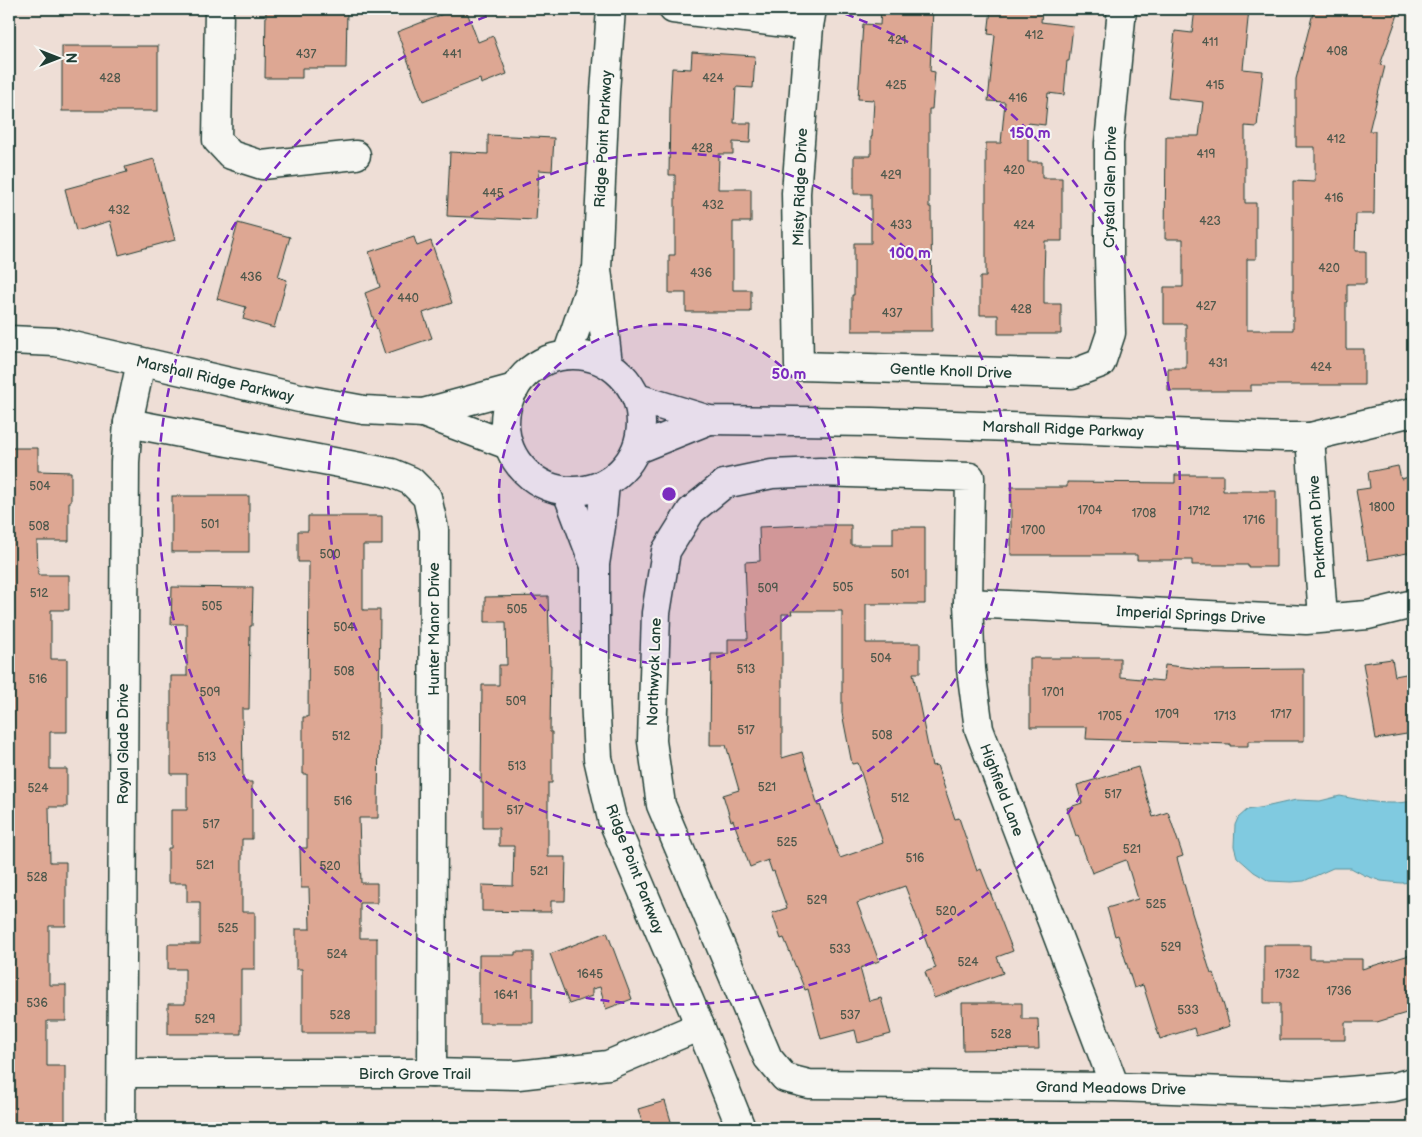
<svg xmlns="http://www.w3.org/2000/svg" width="1422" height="1137" font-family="'Balsamiq Sans',sans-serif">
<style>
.water{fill:#80cae0;stroke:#59929b}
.building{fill:#dda793;stroke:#1f3d34;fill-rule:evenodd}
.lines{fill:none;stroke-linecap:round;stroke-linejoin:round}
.minor-casing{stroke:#1f3d34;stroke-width:31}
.minor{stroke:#f6f6f2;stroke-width:28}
.ring{fill:none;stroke:#7b2cbf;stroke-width:2.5;stroke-dasharray:9 6}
.labels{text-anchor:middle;stroke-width:4;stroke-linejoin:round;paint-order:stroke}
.number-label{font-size:12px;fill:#4e584c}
.street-label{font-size:15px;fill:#1f3d34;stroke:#f6f6f2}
.centre{fill:#7b2cbf;stroke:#f6f6f2;stroke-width:2.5}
.ring-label{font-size:15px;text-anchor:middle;font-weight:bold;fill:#7b2cbf;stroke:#f6f6f2;stroke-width:4;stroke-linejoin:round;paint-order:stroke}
</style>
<rect width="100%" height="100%" fill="#eeded6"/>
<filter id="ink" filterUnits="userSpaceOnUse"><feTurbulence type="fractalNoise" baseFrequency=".02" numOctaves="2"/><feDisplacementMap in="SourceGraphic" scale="10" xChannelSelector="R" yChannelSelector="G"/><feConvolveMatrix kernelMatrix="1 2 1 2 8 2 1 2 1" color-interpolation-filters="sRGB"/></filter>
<g filter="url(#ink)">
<path class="water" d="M1340,796C1365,801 1388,806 1413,801V882L1401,883L1381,881L1364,875L1351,868H1333L1304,881L1291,882L1269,881L1254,872L1237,857L1234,846L1235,825L1238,818L1247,810L1265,807L1296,800L1320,801Z"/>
<g class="building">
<polygon points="266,9 347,9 346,68 302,68 302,78 265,78"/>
<polygon points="456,9 466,9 478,42 493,36 507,74 481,84 480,79 423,101 397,32"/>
<polygon points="881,9 933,9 930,71 935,72 932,109 929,109 929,207 931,207 932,331 852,331 852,295 854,295 854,243 871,243 871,194 854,194 854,156 871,156 871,137 872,137 874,100 858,99 863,24 880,25"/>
<polygon points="991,9 1042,9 1041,22 1073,26 1069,61 1067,61 1064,95 1048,93 1045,125 1028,123 1028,162 1042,162 1042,178 1062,178 1062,241 1045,241 1044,280 1044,304 1061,304 1061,334 998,334 998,315 980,315 980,277 986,277 986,143 1001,143 1005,102 988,101 995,35 988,34"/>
<polygon points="1195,9 1249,9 1243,69 1263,71 1257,127 1245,126 1245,203 1256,203 1256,259 1247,259 1247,330 1293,330 1293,181 1315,182 1315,147 1296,147 1296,79 1314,9 1400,9 1380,65 1385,66 1369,131 1375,131 1374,214 1356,214 1355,251 1366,251 1366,284 1347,284 1347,302 1346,302 1346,349 1364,349 1364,385 1251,385 1251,391 1168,391 1168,368 1186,368 1186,324 1164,324 1164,287 1183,287 1183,239 1165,239 1166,136 1199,136 1203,102 1168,98 1175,31 1192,33"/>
<rect x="62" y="46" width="96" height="65"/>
<polygon points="692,52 755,56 753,88 736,87 734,123 751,123 750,143 733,142 733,154 719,154 718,189 751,189 751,222 733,222 733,290 751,290 751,312 686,312 686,293 669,293 669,255 675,255 675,175 669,175 670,106 672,68 691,69"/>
<polygon points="488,135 554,138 552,171 539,170 536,220 447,216 450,152 488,154"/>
<polygon points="154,159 175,240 119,255 110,221 76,231 65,189 127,172 125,167"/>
<polygon points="238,223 290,237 278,277 287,280 274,328 243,319 246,307 217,299"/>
<polygon points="414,237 417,246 431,241 452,303 423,313 432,338 385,354 365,293 380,287 369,252"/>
<polygon points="9,448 38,448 38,471 71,472 71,502 69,502 69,541 37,541 38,575 69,575 69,610 51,610 51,659 67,659 67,732 50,732 50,769 67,769 67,807 49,807 50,862 66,862 66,926 49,926 49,985 66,985 66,1021 47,1021 47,1066 65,1066 65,1128 9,1128"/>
<polygon points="1398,466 1401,479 1413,476 1413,552 1368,560 1356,490 1370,488 1368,472"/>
<polygon points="1175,475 1223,475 1223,491 1276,491 1276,567 1248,567 1248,565 1192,565 1192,560 1137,560 1137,555 1011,555 1011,487 1067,487 1067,482 1175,483"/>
<rect x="172" y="496" width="77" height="56"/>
<polygon points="308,516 382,516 382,545 363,545 363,610 380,610 378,818 359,818 361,883 377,883 377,903 360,903 360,938 377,938 377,1033 302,1033 302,969 296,969 296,929 310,929 309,888 301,888 300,848 307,848 307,774 303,774 303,717 308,717 309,562 298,562 298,531 308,531"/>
<path d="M810,525H851V545H893V527H925V604H866V643H920V673H913L932,766L937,765L955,819L959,818L977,871L981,869L1013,951L997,957L1003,973L934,998L925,972L936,968L905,886L857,903L879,961L860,968L869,1001L881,998L891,1034L858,1043L855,1030L821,1039L808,989L805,990L784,938L781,939L772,913L787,908L774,871L772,872L768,860L750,867L733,820L731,821L723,795L739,790L726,745H710L711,654H728V639H748L745,562L760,561L759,527ZM791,611H842V713L852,764L858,763L883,843L840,858L820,805L818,806L802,752L782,758V614H792Z"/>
<polygon points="172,587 253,588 252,626 250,626 249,709 242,709 243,782 252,782 252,839 242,839 242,912 255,912 255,969 241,969 241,1034 168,1034 168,1004 185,1004 185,969 168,969 168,944 200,944 200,902 187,902 187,883 168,883 168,848 171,848 171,810 187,810 187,774 171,774 171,676 187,676 187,624 171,624"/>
<polygon points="548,596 550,665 551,665 550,732 552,732 552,783 548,783 548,857 566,857 565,901 551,901 551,912 533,912 533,910 533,912 482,911 482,885 513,886 514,846 499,846 499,828 483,828 483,783 481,783 482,685 499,685 499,665 507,665 506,622 485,622 485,597"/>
<polygon points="1030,658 1120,658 1120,677 1163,681 1165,665 1210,670 1304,669 1304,741 1248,741 1248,746 1230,746 1230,744 1086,739 1087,727 1030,727"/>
<polygon points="1392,659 1395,676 1411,673 1413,687 1413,733 1376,739 1363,663"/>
<polygon points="1138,767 1153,817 1168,812 1183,856 1177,858 1192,913 1211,974 1214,973 1230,1026 1196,1036 1194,1028 1160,1039 1143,985 1134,988 1118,935 1115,936 1107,908 1138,899 1126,860 1092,873 1078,835 1076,836 1067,808 1082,803 1077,785"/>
<polygon points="607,932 632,999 606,1009 600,987 592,989 592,996 569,1004 550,954"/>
<polygon points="1264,945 1310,945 1310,959 1362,959 1362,969 1413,954 1413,1011 1377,1022 1345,1022 1345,1040 1280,1040 1280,1003 1264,1003"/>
<polygon points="515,952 533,952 533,1023 479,1023 479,955 515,955"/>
<polygon points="962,1003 1022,1003 1022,1019 1038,1019 1039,1049 963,1050"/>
<polygon points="665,1101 673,1128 644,1128 638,1109"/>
</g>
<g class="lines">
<defs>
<g id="minor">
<polyline points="219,9 217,140 231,155 262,165 356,155"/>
<polyline points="673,9 809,26"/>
<polyline points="812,9 809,26 796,193 799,366 1072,374 1101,363 1111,333 1109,256 1109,143 1122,9"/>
<polyline points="9,340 56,342 304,399 364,410 423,413 515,388"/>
<circle cx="573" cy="423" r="68"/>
<polyline points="567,355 594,275"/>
<polyline points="608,364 597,269 605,92 611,9"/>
<polyline points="637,398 709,420 872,422 1285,437 1310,437 1413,412"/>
<polyline points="423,413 508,445"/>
<polyline points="128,423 392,473 411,481 427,497 434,529 432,1073"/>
<polyline points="1310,437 1323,618"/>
<polyline points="637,449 709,420"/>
<polyline points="605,484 601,526 595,564 595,697 598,758 612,819 700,1026 741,1128"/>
<polyline points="567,492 594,563"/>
<polyline points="968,603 1306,620 1368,615 1413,604"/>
<polyline points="122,1073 432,1073 518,1075 608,1065 700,1026"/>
<polyline points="1115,1087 979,729 971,669 968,603 970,477 820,472 772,474 724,484 691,511 666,551 656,613 652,741 661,805 768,1058 785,1078 809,1084 1115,1087 1314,1094 1394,1087 1413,1082"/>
<polyline points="121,1128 125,462 128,423 141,362"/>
</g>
</defs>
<use href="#minor" class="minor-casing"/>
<use href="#minor" class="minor"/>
</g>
</g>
<circle cx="669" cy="494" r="170" fill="#7b2cbf" fill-opacity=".12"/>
<g class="ring">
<circle cx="669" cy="494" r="170"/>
<circle cx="669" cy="494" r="341"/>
<path d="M831 9A511 511 0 1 1 507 9"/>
</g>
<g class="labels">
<g class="number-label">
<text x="1034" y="39">412</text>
<text x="897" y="44">421</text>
<text x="1210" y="46">411</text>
<text x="1337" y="55">408</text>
<text x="306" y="58">437</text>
<text x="452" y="58">441</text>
<text x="110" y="82">428</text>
<text x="713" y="82">424</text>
<text x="896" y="89">425</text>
<text x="1215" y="89">415</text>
<text x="1018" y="102">416</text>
<text x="1336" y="143">412</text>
<text x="702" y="152">428</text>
<text x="1206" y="158">419</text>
<text x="1014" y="174">420</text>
<text x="891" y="179">429</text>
<text x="493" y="197">445</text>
<text x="1334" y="202">416</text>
<text x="713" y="209">432</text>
<text x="119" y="214">432</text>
<text x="1210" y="225">423</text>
<text x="901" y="229">433</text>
<text x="1024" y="229">424</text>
<text x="1329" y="272">420</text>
<text x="701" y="277">436</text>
<text x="251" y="281">436</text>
<text x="408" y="302">440</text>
<text x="1206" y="310">427</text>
<text x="1021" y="313">428</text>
<text x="892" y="317">437</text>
<text x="1218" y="367">431</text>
<text x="1321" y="371">424</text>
<text x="40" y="490">504</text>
<text x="1382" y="511">1800</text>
<text x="1090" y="514">1704</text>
<text x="1199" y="515">1712</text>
<text x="1144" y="517">1708</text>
<text x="1254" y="524">1716</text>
<text x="210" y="528">501</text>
<text x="39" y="530">508</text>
<text x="1033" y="534">1700</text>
<text x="330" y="558">500</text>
<text x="900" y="578">501</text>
<text x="843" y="591">505</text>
<text x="768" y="592">509</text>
<text x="39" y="597">512</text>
<text x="212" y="610">505</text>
<text x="517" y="613">505</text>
<text x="344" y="631">504</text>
<text x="881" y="662">504</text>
<text x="746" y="673">513</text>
<text x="344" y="675">508</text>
<text x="38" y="683">516</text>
<text x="210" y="696">509</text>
<text x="1053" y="696">1701</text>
<text x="516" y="705">509</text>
<text x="1167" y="718">1709</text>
<text x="1281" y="718">1717</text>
<text x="1110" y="720">1705</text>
<text x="1225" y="720">1713</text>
<text x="746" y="734">517</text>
<text x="882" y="739">508</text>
<text x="341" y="740">512</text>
<text x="207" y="761">513</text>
<text x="517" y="770">513</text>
<text x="767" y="791">521</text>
<text x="38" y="792">524</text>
<text x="1113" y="798">517</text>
<text x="900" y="802">512</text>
<text x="343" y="805">516</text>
<text x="515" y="814">517</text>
<text x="211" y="828">517</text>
<text x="787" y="846">525</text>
<text x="1132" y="853">521</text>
<text x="915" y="862">516</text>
<text x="205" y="869">521</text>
<text x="330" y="870">520</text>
<text x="539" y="875">521</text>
<text x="37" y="881">528</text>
<text x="817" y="904">529</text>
<text x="1156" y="908">525</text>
<text x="946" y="915">520</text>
<text x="228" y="932">525</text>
<text x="1171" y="951">529</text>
<text x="840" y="953">533</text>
<text x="337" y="958">524</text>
<text x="968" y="966">524</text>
<text x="590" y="978">1645</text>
<text x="1287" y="978">1732</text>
<text x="1339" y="995">1736</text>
<text x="506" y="999">1641</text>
<text x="37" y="1007">536</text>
<text x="1188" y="1014">533</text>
<text x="340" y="1019">528</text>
<text x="850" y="1019">537</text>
<text x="205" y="1023">529</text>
<text x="1001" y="1038">528</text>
</g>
<g class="street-label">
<text transform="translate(603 139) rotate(-87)" y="5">Ridge Point Parkway</text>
<text transform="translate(800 187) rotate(-88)" y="5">Misty Ridge Drive</text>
<text transform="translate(1110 187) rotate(-89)" y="5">Crystal Glen Drive</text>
<text transform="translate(951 371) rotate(2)" y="5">Gentle Knoll Drive</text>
<text transform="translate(215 379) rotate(13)" y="5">Marshall Ridge Parkway</text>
<text transform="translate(1063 429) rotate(2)" y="5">Marshall Ridge Parkway</text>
<text transform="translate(1317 527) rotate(-94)" y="5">Parkmont Drive</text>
<text transform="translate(1191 615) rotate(3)" y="5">Imperial Springs Drive</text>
<text transform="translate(434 629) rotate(-90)" y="5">Hunter Manor Drive</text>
<text transform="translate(654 672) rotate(-88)" y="5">Northwyck Lane</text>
<text transform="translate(123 744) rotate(-90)" y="5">Royal Glade Drive</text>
<text transform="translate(1002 790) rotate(69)" y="5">Highfield Lane</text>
<text transform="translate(635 869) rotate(69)" y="5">Ridge Point Parkway</text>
<text x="415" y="1079">Birch Grove Trail</text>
<text transform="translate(1111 1088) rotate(1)" y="5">Grand Meadows Drive</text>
</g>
</g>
<circle cx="669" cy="494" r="8" class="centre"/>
<g class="ring-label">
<text x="1030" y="138">150 m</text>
<text x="910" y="258">100 m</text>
<text x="789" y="379">50 m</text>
</g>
<rect width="1422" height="1137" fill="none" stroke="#f6f6f2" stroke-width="30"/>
<rect x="15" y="15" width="1392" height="1107" fill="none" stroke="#1f3d34" stroke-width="2" filter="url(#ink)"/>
<g transform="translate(58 58) rotate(90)" stroke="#f6f6f2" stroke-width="4" paint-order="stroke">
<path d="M0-4L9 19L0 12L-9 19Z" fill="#1f3d34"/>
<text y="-8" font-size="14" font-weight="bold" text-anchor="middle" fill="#1f3d34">N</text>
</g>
</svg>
